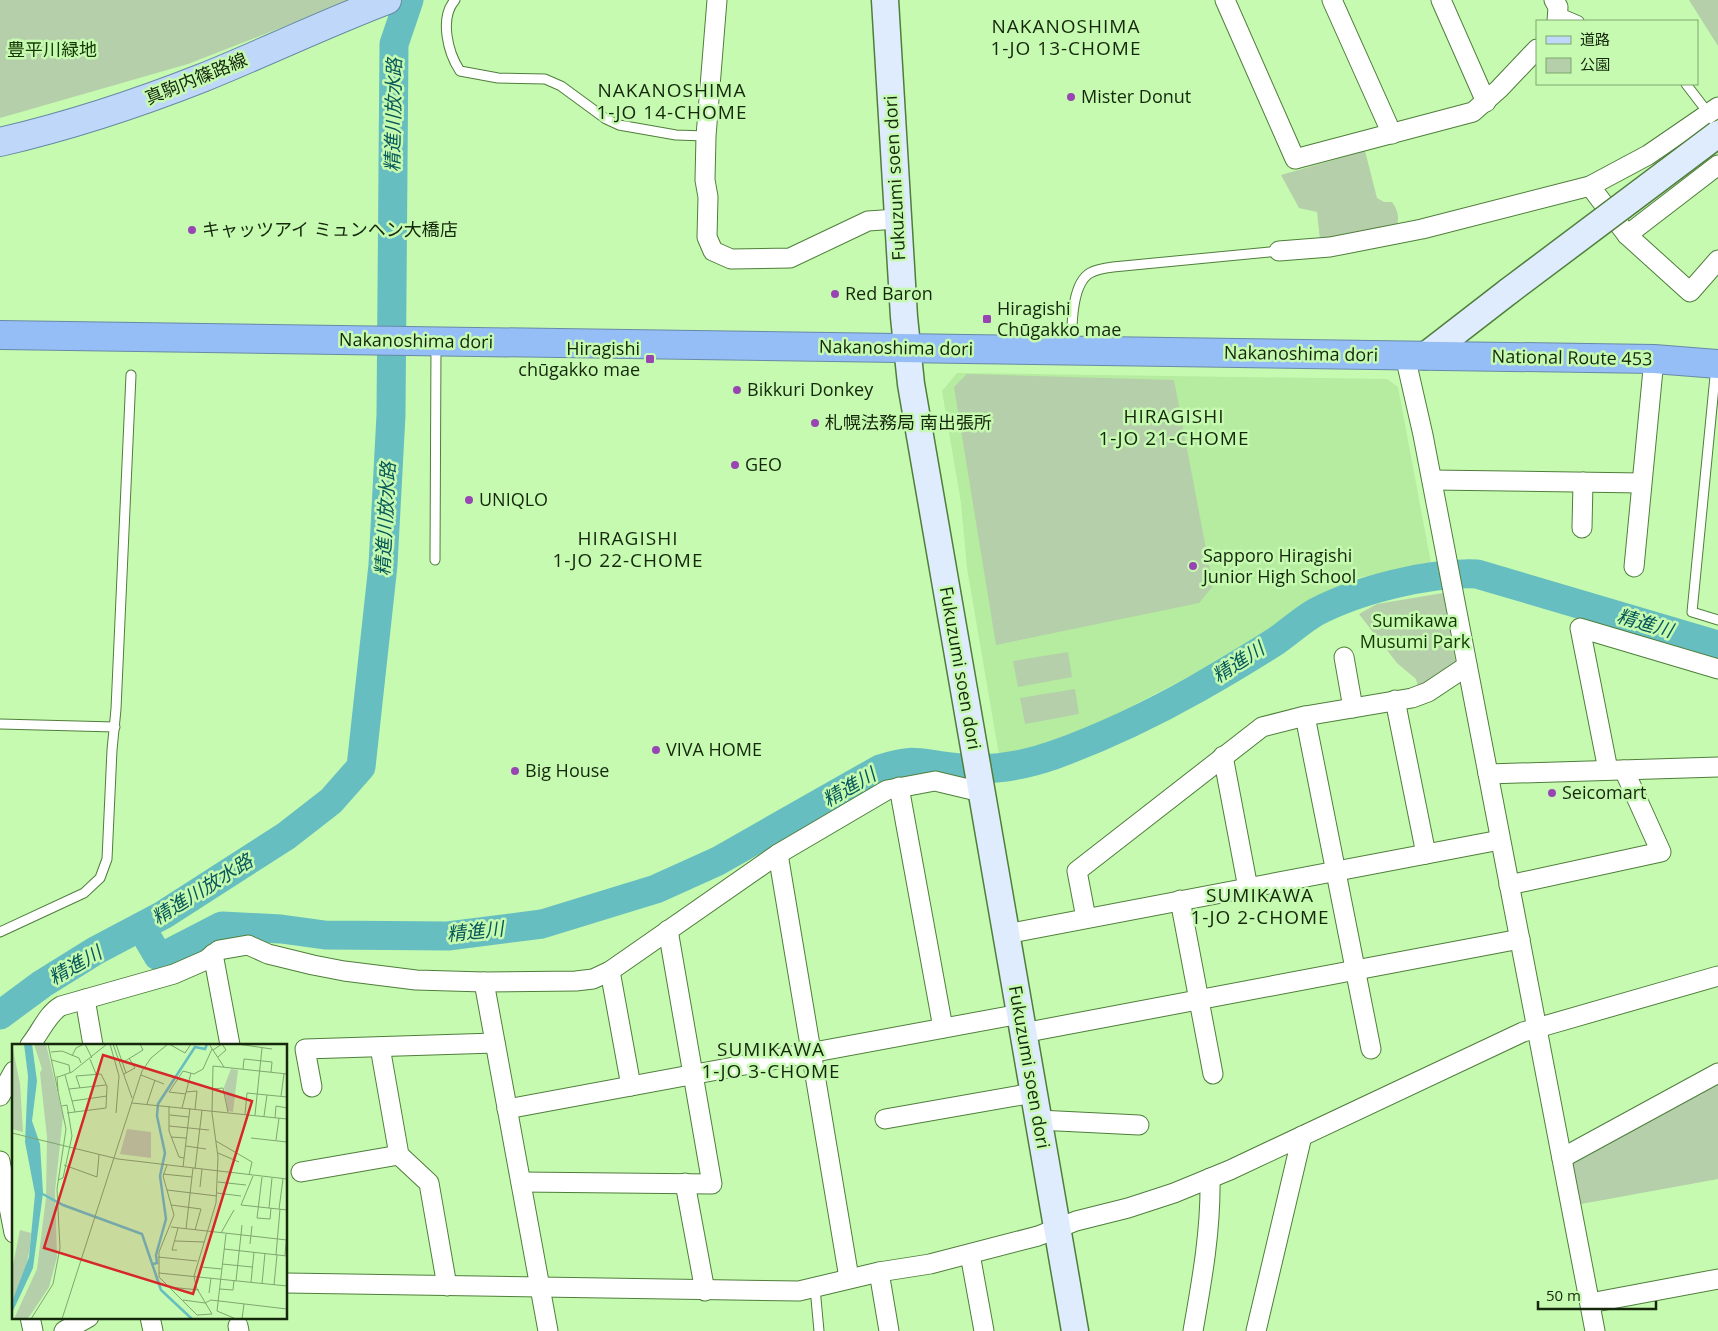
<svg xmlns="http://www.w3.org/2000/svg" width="1718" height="1331" font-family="'Open Sans','Noto Sans JP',sans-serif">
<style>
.built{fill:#b5ec9f}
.green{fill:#b4cfa9}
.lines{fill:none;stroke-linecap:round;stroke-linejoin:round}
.river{stroke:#66bec0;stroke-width:29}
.lane-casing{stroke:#4f7e3b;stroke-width:11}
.street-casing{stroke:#4f7e3b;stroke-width:21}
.secondary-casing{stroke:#4f7e3b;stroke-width:29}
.primary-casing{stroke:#688aa5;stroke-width:30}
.highway-casing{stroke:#688aa5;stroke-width:30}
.lane{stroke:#fff;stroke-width:9}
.street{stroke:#fff;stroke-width:19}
.secondary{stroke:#dfecfd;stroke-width:26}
.primary{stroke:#bfd8fa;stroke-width:28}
.highway{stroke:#95bef7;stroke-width:28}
.secondary-bridge-casing{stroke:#4f7e3b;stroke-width:29;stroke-linecap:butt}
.secondary-bridge{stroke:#dfecfd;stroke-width:26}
.poi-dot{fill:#9845b3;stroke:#c6fab1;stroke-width:2}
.labels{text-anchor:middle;stroke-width:5;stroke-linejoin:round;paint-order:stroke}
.park-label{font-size:18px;fill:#133700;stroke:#c6fab1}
.street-label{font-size:18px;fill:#15280c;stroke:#c6fab1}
.poi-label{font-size:18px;fill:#15280c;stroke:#c6fab1;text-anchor:start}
.neighbourhood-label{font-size:19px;letter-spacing:1px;fill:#15280c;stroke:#c6fab1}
.water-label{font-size:19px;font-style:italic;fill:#075859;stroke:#c6fab1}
.inset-river{fill:none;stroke:#66bec0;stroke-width:2.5}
.inset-road{fill:none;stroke:#7fa66f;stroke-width:1}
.view{fill:#d62828;fill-opacity:0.15;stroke:#d62828;stroke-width:2.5}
.inset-edge{fill:none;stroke:#15280c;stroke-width:2.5}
</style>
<rect width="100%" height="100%" fill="#c6fab1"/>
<polygon class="built" points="957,373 1387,379 1398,387 1431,563 1347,580 1336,591 1269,635 1099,723 1069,737 999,755 967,568 961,503 942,391"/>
<g class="green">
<polygon points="0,0 352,0 188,64 0,118"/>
<polygon points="1689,0 1718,0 1718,46"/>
<path d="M1365,151L1377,198L1384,202H1392C1398,210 1400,219 1396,227L1320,240L1317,212L1299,208L1281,175Z"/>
<polygon points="967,374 1174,380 1213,586 1199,603 996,645 954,387"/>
<polygon points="1443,593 1456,665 1418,687 1416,679 1397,663 1359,614 1377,604"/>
<polygon points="1068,652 1072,677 1018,687 1013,661"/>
<polygon points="1075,689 1079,714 1025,724 1020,698"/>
<polygon points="1718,1081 1718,1179 1581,1204 1572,1163"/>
</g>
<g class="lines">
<g class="river">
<path d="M141,927L158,956L162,957L222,926L281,929L325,935L448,936L542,924L656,889L718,861L880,769C914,758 917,763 950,767C986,772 1020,767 1054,755C1104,737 1152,714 1198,688C1224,673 1251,657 1276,641C1289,632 1302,620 1316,612C1358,590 1429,572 1477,574L1718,645"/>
<polyline points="0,1015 42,984 95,951 163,915 286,836 331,801 361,767 383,565 391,415 394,44 409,0"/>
</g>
<defs>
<g id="lane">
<path d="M455,0C439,18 448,53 460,71L498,78L545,79L561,86L606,119L619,125L676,135L706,136"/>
<polyline points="1558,12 1579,21"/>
<polyline points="1686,84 1709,114"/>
<path d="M1071,348C1072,328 1071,284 1090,273C1097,269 1105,268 1113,267L1279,251"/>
<polyline points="1716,366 1692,612 1718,620"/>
<polyline points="435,560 436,345"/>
<polyline points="0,724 115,727"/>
<polyline points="0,932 84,893 100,878 107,859 112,750 116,709 131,375"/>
<polyline points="815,1288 819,1331"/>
</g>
<g id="street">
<polyline points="717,0 706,136 705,180 708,197 707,237 713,251 731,259 790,258 868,221 897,219"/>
<polyline points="1225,0 1295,159 1473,112 1499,89 1537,49"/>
<polyline points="1332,0 1392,134"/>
<polyline points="1441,0 1486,102"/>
<polyline points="1554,0 1558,7 1557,21"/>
<polyline points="1590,186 1627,235 1690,292 1718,260"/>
<polyline points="1627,235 1718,165"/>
<polyline points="1279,251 1330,247 1422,229 1590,186 1648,155 1718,107"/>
<polyline points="1405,356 1423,435 1595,1331"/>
<polyline points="1432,480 1641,483"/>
<polyline points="1582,528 1583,482"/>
<polyline points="1634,567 1654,359"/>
<polyline points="1344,657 1353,708"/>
<polyline points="1395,700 1426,854"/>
<polyline points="1305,716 1371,1049"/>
<polyline points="1223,756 1248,888"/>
<polyline points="1608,770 1580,628 1718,669"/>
<polyline points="1488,774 1718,767"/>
<polyline points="899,787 943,1028"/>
<polyline points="778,854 849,1278"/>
<polyline points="1509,885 1661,852 1624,770"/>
<polyline points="1180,900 1213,1074"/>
<polyline points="1086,918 1077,871 1262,727 1305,716 1412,698 1428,692 1467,666"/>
<polyline points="1006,934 1500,840"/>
<polyline points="213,954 230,1045"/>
<polyline points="610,971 631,1086"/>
<polyline points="484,982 548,1331"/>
<polyline points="85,999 93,1045"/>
<polyline points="1023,1033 1520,939"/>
<path d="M30,1045C40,1033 48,1013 61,1006L174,974L206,960L219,950L248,945L268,954L313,965L344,971L416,980L484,982L576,981L593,979L610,971L778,854L887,790L935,781L981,792"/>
<polyline points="380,1047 399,1155 429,1183 447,1286"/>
<polyline points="312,1087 305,1049 495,1043"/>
<polyline points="0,1096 14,1071"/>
<polyline points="507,1109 1020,1014"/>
<polyline points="885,1119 1033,1093"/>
<polyline points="1038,1120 1139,1125"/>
<polyline points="1562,1158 1718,1073"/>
<polyline points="0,1161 14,1233"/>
<polyline points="301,1172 399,1155"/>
<polyline points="521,1182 712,1184 668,930"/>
<polyline points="685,1183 705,1291"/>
<polyline points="970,1254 984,1331"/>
<polyline points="879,1272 889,1331"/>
<polyline points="286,1283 799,1291 879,1272 930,1264 1038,1236 1076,1221 1128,1208 1174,1193 1230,1170 1523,1032 1718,976"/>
<polyline points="1590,1303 1718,1279"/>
<polyline points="30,1317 33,1331"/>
<polyline points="150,1317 153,1331"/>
<polyline points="238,1326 239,1331"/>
<polyline points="64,1331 89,1317"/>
<path d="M1193,1331C1202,1280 1211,1230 1210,1178"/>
<polyline points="1256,1331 1302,1136"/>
</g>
<g id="secondary">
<polyline points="885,0 904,317 911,384 1075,1331"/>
<polyline points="1425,356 1509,291"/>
</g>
<path id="primary" d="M0,142C69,126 136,104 202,78C264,53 324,24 387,0"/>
<polyline id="highway" points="0,335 1654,359 1718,364"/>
</defs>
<use href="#lane" class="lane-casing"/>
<use href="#street" class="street-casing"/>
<use href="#secondary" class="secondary-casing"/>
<use href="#primary" class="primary-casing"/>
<use href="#highway" class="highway-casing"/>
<use href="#lane" class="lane"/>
<use href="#street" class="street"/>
<use href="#secondary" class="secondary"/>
<use href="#primary" class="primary"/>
<use href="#highway" class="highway"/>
<defs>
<polyline id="secondary-bridge" points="1509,291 1718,134"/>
</defs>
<use href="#secondary-bridge" class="secondary-bridge-casing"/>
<use href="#secondary-bridge" class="secondary-bridge"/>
</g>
<g class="poi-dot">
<circle cx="1071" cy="97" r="5"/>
<circle cx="192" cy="230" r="5"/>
<circle cx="835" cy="294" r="5"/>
<rect x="982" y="314" width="10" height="10" rx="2.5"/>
<rect x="645" y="354" width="10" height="10" rx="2.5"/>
<circle cx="737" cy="390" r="5"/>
<circle cx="815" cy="423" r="5"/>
<circle cx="735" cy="465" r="5"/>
<circle cx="469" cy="500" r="5"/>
<circle cx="1193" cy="566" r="5"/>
<circle cx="656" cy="750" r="5"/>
<circle cx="515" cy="771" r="5"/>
<circle cx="1552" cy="793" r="5"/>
</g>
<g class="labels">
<g class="park-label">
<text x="52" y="56">豊平川緑地</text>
<text x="1415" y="627">Sumikawa<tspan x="1415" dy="21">Musumi Park</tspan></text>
</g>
<g class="street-label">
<text transform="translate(196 79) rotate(-22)" y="6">真駒内篠路線</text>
<text transform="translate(895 178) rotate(-93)" y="6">Fukuzumi soen dori</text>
<text transform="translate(416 341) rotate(1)" y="6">Nakanoshima dori</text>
<text transform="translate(896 348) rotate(1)" y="6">Nakanoshima dori</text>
<text transform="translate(1301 354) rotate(1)" y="6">Nakanoshima dori</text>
<text transform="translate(1572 358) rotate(1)" y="6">National Route 453</text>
<text transform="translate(960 668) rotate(80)" y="6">Fukuzumi soen dori</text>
<text transform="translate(1029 1067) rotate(80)" y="6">Fukuzumi soen dori</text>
</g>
<g class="poi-label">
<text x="1081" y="103">Mister Donut</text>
<text x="202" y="236">キャッツアイ ミュンヘン大橋店</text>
<text x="845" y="300">Red Baron</text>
<text x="997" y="315">Hiragishi<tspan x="997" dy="21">Chūgakko mae</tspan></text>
<text x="640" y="355" text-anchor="end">Hiragishi<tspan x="640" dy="21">chūgakko mae</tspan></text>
<text x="747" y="396">Bikkuri Donkey</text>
<text x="825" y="429">札幌法務局 南出張所</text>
<text x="745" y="471">GEO</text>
<text x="479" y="506">UNIQLO</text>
<text x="1203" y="562">Sapporo Hiragishi<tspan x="1203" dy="21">Junior High School</tspan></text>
<text x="666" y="756">VIVA HOME</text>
<text x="525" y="777">Big House</text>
<text x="1562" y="799">Seicomart</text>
</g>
<g class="neighbourhood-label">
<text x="1066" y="33">NAKANOSHIMA<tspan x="1066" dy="22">1-JO 13-CHOME</tspan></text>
<text x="672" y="97">NAKANOSHIMA<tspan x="672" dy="22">1-JO 14-CHOME</tspan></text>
<text x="1174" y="423">HIRAGISHI<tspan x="1174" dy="22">1-JO 21-CHOME</tspan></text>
<text x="628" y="545">HIRAGISHI<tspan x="628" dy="22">1-JO 22-CHOME</tspan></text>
<text x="1260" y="902">SUMIKAWA<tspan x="1260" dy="22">1-JO 2-CHOME</tspan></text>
<text x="771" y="1056">SUMIKAWA<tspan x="771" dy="22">1-JO 3-CHOME</tspan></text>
</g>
<g class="water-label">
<text transform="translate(393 115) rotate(-89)" y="7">精進川放水路</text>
<text transform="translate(385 519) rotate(-87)" y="7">精進川放水路</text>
<text transform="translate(1645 623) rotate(16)" y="7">精進川</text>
<text transform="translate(1238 662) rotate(-33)" y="7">精進川</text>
<text transform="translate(849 787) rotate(-30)" y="7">精進川</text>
<text transform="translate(202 889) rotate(-32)" y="7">精進川放水路</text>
<text transform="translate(475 931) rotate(-6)" y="7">精進川</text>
<text transform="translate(75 965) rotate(-30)" y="7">精進川</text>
</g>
</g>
<g transform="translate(12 1044)">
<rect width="275" height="275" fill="#c6fab1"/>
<path d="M0,0L8,40L11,88L0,85ZM22,0H34L51,72L43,147L45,213L37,243L19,270L15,275H2L25,225L34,154L35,93L28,29L30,25ZM219,25L226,26L221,68L216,67L212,43ZM115,85L139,88V114L108,110ZM8,186L19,189L18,203L12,233L0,259V226Z" fill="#b4cfa9"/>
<path d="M12,0H20L25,37L20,77L28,100L31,149L21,224L0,269V258L17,213L23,150L13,98L16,32Z" fill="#66bec0"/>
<path class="inset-river" d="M27,148L51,161L130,190L149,246L180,275M141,220L145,219L144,211L154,175L148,132L153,109L145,72L146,60L183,3L193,5L195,0"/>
<path class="inset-road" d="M73,0L80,14M98,0L107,32L104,69M101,0L120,54M104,0L114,29M157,0L173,9L179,0M197,0L212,23M225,0L260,5M201,6L210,0L214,6L206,13M39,8L50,7L67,14L69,19M60,12L64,4L72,0M78,15L84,30M40,16L57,21L58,29M110,19L131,6L128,0M231,25L232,15L260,18L259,28M112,30L123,24L117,14M53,31L63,68M129,31L152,40M45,32L46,47M46,33L60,28L95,0M57,45L94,41M201,45L211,44L216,68M174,48L185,47L183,65M174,50L157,48L171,27L182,30L191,25L200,5M269,52L272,30M60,57L95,52M120,59L275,75M135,60L143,36M157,62V87L167,113L172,114M170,64L179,29M55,69L94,64L95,42L89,30L64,32L68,44M233,70L235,49L275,53M158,71L177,73M243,71L250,4M252,72L255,51M263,74L264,62L275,64M157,82L197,86M0,89L106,115L275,135M159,93L174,94M239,94L275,98M264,96L267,74M204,97L240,118L237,131M174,102L194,105M206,109L227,118M52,121L85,133L87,111M155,121L151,132L162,171L147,208V233L185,271L200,270L184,243L182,232L204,159L206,113L200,69L201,22L275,30M171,123L178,64M183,125L190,66M151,130L180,133M241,132L229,161L275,166M250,133L245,174L258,175L259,164M46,136L51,134L60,92L55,61L50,62M206,138L234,141M188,143L190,125M155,146L205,152M205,149L229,152M159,161L189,165L183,186M257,164L260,134M267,165L271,135M159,183L275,196M174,185L181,124M209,189L222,166M214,190L205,267L224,275M163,197L192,198M238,200L240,182M212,205L275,212M165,206H160L166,184M264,211L268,165M273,211L275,189M146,213L185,217M210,220L240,223M189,223L210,225M147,229L275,242M224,237L230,181M239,238L242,208M250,240L253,209M262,241L265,211M157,243L187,246M208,245L221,246L222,236M197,249L199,234M171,256L193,259L199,256L275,265M19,275L41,240L48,204L45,145L54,85L36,0M50,275L130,27L139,14L156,0M230,275L232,260"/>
<path class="view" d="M91,11L240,57L181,250L32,204Z"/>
<rect width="275" height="275" class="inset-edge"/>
</g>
<rect x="1536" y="20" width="162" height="65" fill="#c6fab1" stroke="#7fa66f"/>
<rect x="1546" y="36" width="25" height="8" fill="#bfd8fa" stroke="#7fa66f"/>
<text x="1580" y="45" font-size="15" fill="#15280c">道路</text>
<rect x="1546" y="58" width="25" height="15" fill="#b4cfa9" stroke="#7fa66f"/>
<text x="1580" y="70" font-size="15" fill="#15280c">公園</text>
<path d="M1538 1301v8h118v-8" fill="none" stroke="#15280c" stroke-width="2.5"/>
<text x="1546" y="1301" font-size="15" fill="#15280c" stroke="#c6fab1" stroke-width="4" paint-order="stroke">50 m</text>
</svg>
